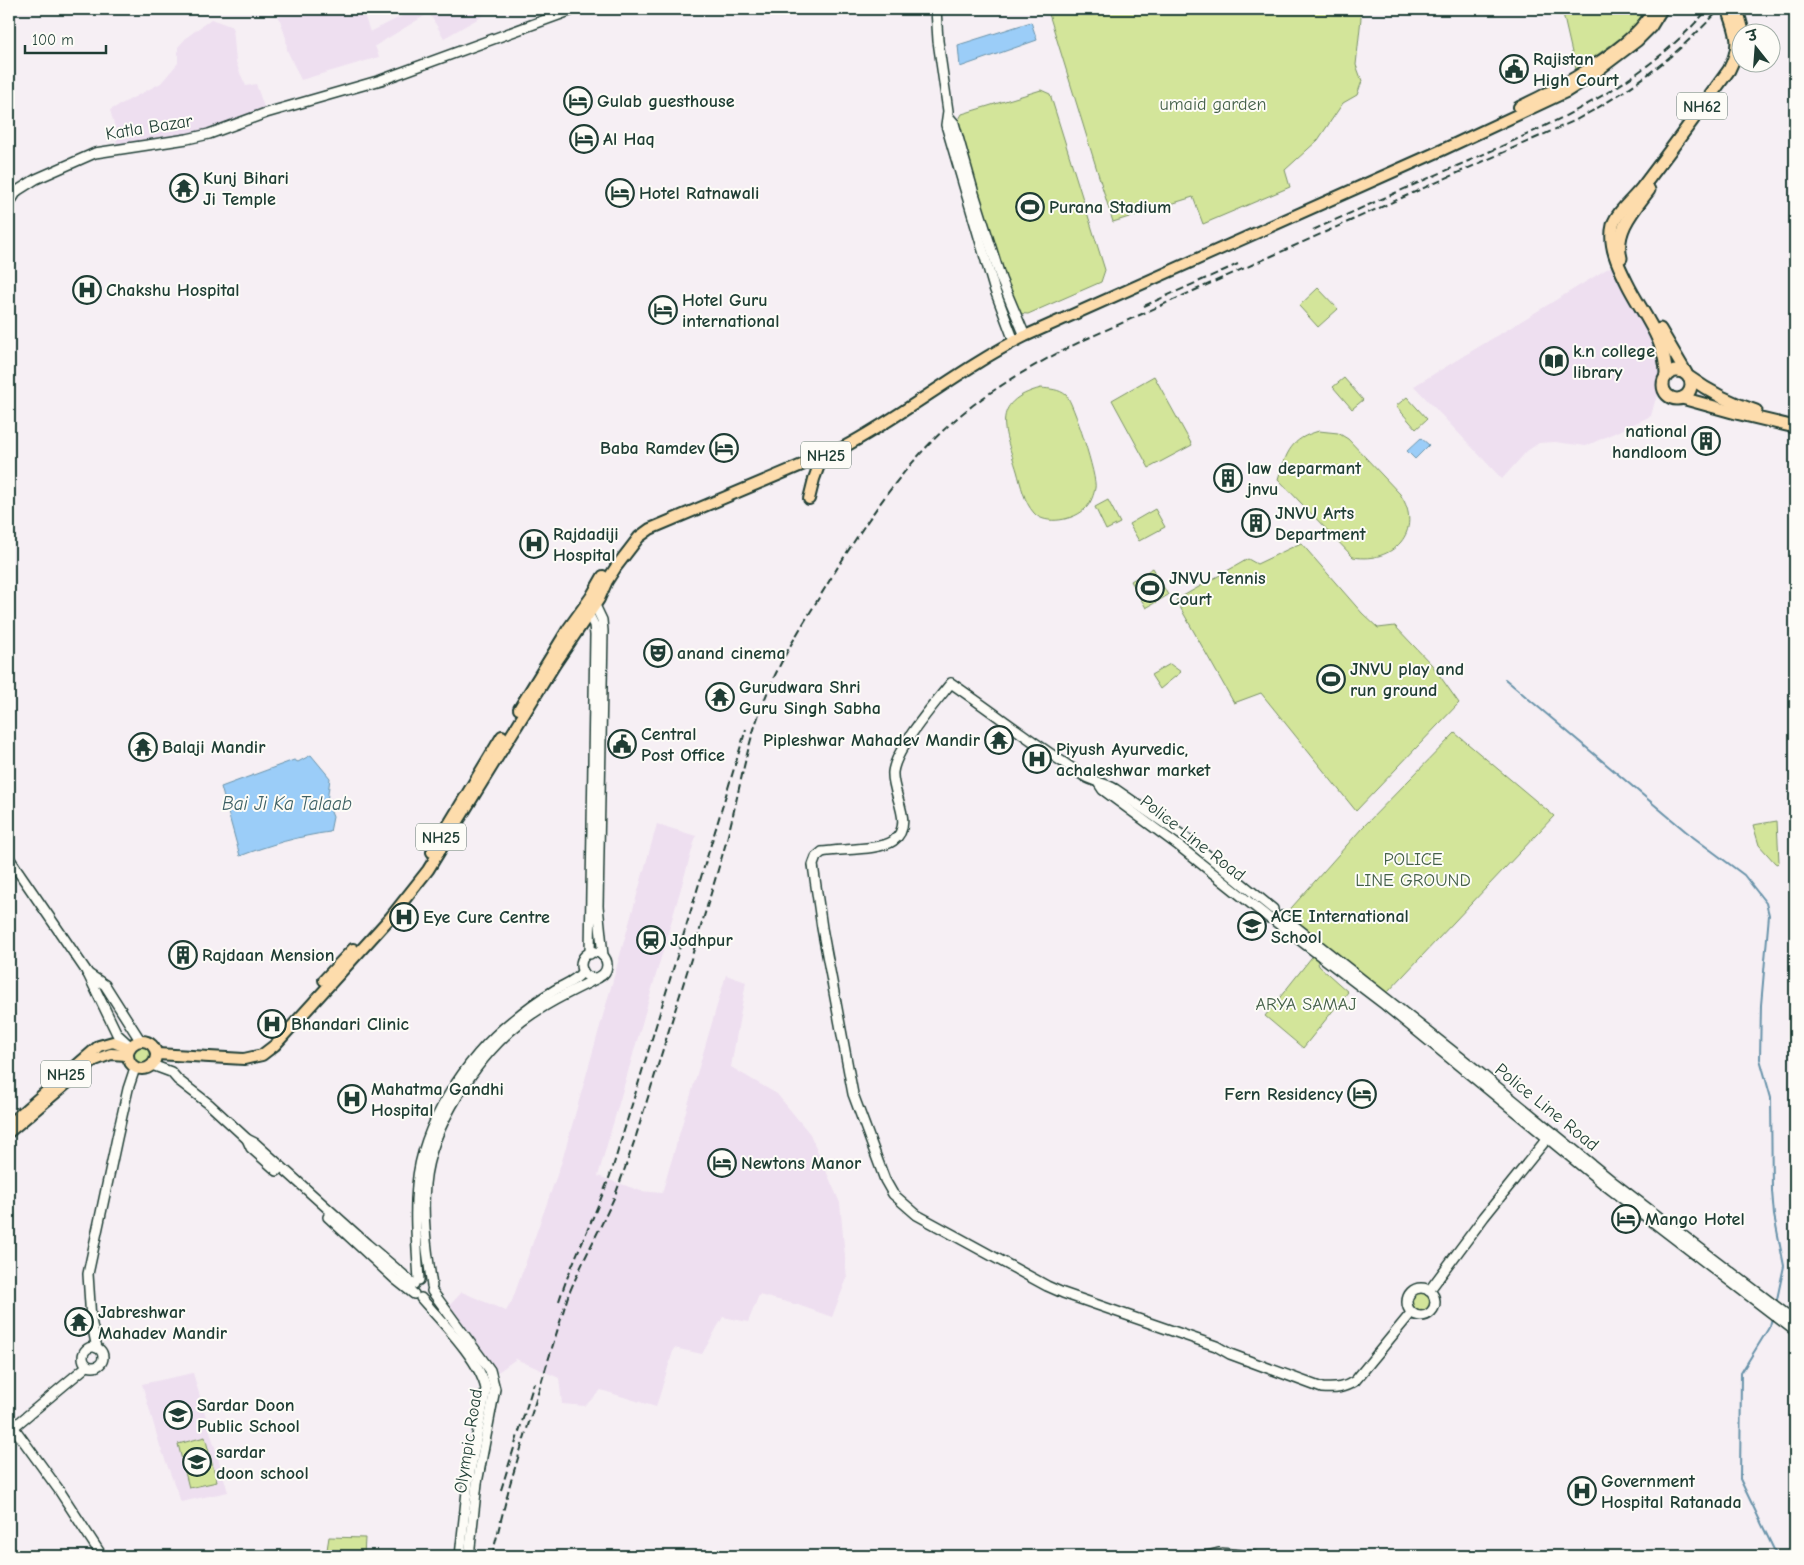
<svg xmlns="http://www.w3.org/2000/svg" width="1804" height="1565" font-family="'Comic Neue','Playpen Sans Deva',sans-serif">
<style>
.built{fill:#eedff0}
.green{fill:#d3e59a;stroke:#799167}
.water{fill:#9bcdf8;stroke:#6993aa}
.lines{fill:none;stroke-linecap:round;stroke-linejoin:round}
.stream{stroke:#6993aa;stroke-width:2}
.secondary-casing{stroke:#1f3d34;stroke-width:12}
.primary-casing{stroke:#1f3d34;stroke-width:14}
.highway-casing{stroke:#1f3d34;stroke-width:15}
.secondary{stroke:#fdfcf7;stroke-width:9}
.primary{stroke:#fddcac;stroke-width:10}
.highway{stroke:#fddcac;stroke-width:11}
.rail{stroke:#1f3d34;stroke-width:2;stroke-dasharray:8 4;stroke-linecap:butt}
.labels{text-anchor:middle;stroke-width:4;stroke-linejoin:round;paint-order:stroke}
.shield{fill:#fdfcf7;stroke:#62766e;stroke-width:1}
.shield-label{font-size:16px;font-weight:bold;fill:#1f3d34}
.poi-label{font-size:18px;font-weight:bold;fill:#1f3d34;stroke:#fdfcf7;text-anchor:start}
.park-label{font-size:18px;fill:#435f48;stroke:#fdfcf7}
.street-label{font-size:18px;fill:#1f3d34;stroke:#fdfcf7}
.water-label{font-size:19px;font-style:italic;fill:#3e6165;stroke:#fdfcf7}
</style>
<rect width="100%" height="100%" fill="#f6eff4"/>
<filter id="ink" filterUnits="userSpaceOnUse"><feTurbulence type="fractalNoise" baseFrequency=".02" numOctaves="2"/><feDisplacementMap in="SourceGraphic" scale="10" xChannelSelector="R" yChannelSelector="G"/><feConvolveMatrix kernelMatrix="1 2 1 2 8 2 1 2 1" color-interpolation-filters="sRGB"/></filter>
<g filter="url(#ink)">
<g class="built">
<polygon points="289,9 362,9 370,32 416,9 495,9 444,38 429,13 375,46 379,57 301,80 287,50 286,38 278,14"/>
<polygon points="211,19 233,27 236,62 240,73 246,86 256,84 266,113 222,129 117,150 116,131 110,110 161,83 178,63 178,47 187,37"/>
<polygon points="1615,264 1648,324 1663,371 1663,386 1655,401 1651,416 1586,446 1555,442 1539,443 1527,451 1502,479 1414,386"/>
<polygon points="657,824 696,836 598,1176 641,1191 662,1193 726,975 746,982 731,1067 777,1094 810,1134 840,1203 847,1278 832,1317 798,1305 759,1295 748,1322 723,1317 702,1354 674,1348 656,1407 601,1390 585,1406 562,1404 559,1378 516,1359 498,1372 450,1305 462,1292 506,1311 512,1301 562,1161"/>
<polygon points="193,1373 228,1492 181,1502 160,1446 142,1384"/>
</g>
<g class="green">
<polygon points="1065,9 1359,9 1361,18 1356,65 1362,81 1357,95 1343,103 1318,140 1285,170 1290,187 1203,224 1193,197 1113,222 1049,14"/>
<polygon points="1562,9 1645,9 1633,29 1576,70"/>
<polygon points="1041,90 1050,94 1105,270 1101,282 1028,314 1015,313 957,123 962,114"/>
<polygon points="1318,288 1338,309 1318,327 1299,306"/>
<polygon points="1154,376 1192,445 1149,468 1112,400"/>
<polygon points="1344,378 1363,400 1352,409 1333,387"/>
<path d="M1041,388C1050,389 1059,389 1066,395C1073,401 1098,479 1095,488C1094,494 1091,503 1086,508C1075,520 1045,526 1034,513C1024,502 1021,485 1017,471C1005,431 988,402 1041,388Z"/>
<polygon points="1407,397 1427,419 1416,429 1396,406"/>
<path d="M1319,431L1338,433L1348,439L1400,494C1425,531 1393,564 1353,557L1278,479C1287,452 1290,439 1319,431Z"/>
<polygon points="1108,500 1120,523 1106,530 1095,507"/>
<polygon points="1155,509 1165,527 1139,541 1129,524"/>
<polygon points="1301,543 1362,613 1378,628 1395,626 1432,665 1459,703 1356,811 1261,693 1234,703 1176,600 1248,559 1257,564"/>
<polygon points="1153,568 1168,595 1146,608 1131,581"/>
<polygon points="1170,664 1181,672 1160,689 1151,675"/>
<polygon points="1455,733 1554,816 1387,993 1285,915 1362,828"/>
<polygon points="1777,821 1779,862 1777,864 1775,863 1759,845 1753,825"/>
<polygon points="1315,953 1319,966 1348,992 1303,1048 1265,1016"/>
<circle cx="141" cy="1054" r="10"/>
<circle cx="1421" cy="1302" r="10"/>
<polygon points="205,1437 217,1482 189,1488 178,1444"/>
<polygon points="329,1537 365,1538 364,1556 326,1556"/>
</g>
<g class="water">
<polygon points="1031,22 1037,40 960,67 958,45"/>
<polygon points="1421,438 1429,445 1415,459 1407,451"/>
<path d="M311,755L330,778L327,802L333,817L330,832C299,836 269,845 240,856L221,787L294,760L298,762Z"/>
</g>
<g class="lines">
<g class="stream">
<polyline points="1505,679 1689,834 1744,875 1766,903 1769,915 1761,1005 1760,1059 1771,1098 1772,1191 1774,1215 1784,1266 1776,1304"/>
<polyline points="1772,1318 1770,1326 1741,1373 1740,1479 1777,1556"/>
</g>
<defs>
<g id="secondary">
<polyline points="936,9 938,41 948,111 946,125 994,288 1014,341"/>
<polyline points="948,116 954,123 973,190 1001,279 1025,336"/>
<polyline points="9,204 17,191 36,179 95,153 187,139 209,134 266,113 381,80 575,9"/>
<polyline points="592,599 602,620 603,631 598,906 603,956"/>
<polyline points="586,609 594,625 595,635 590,954"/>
<polyline points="1099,784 1103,790 1179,846 1269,918"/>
<polyline points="9,858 87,972 117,1034 130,1046"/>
<path d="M1273,909L1186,838L1115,789C1105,783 1094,782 1084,776C1038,747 996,714 951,683C935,703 896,748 893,772C891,794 916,824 893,841C881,850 839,849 822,852L816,857L813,865L822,928L853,1094L885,1180L893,1194L917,1215L1047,1286L1063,1293L1216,1346L1230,1354L1322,1388C1336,1389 1344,1388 1355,1381L1411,1313"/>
<polyline points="1282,916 1479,1072 1612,1181 1795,1321"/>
<polyline points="1276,922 1385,1005 1606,1186 1795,1331"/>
<circle cx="594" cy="965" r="13"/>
<polyline points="87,973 105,985 140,1040"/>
<polyline points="152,1065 171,1072 178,1080 209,1104 247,1139 255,1143 367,1244 414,1284"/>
<polyline points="247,1139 251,1148 277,1171"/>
<polyline points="328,1217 395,1279 414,1294"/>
<path d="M419,1280C417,1248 414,1217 417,1185C422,1125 466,1058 512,1021C525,1010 540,999 555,990C565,984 576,981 583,971"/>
<path d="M432,1286C427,1252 422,1219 425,1184C430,1127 477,1056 522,1021C546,1003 572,991 598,978"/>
<circle cx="1421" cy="1302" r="14"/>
<polyline points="432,1291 490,1370 495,1389 477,1483 469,1556"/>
<polyline points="1429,1291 1484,1217 1550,1135"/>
<path d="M421,1298C441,1321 480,1360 486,1389L468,1482L460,1556"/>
<circle cx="93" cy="1357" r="10"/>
<polyline points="97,1348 91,1320 88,1274 117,1138 128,1089 135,1068"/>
<polyline points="9,1421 59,1490 102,1556"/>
<polyline points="9,1431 87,1366"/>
<polyline points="1207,1556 1219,1553 1254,1556"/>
</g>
<g id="primary">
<path d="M1519,107C1556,90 1637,46 1653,9"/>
<polyline points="809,499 814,479 822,457"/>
<polyline points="519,709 568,629 591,597 603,576"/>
<polyline points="432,852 502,736"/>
<polyline points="324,980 353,949"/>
<circle cx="142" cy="1055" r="14"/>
<path d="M157,1054L244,1059L262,1055L275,1045L390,918L428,870L555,664L599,599L607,581L616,567L639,537L650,529L842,448C906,414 961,368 1025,336L1442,150L1566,92L1588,78L1637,41L1651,27L1662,9"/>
<polyline points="9,1124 99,1046 113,1042 129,1048"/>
<polyline points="9,1132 95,1060 111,1054 127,1055"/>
</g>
<g id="highway">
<polyline points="1737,9 1743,31"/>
<path d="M1621,258C1614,231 1634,210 1649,190"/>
<polyline points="1660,329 1686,373"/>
<circle cx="1677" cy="385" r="14"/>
<path d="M1666,376C1667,341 1641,312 1627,283C1618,265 1608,245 1613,225C1617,212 1632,200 1641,189C1671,150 1700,110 1729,70C1742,45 1737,33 1728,9"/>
<path d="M1689,377C1711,393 1731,403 1756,411"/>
<polyline points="1682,398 1736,413 1795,427"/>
</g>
</defs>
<use href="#secondary" class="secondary-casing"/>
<use href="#primary" class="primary-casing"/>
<use href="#highway" class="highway-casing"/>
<use href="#secondary" class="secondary"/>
<use href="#primary" class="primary"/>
<use href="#highway" class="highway"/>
<g class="rail">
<path d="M1313,230C1366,206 1419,182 1473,159C1562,119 1642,85 1708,9"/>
<polyline points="1144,306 1238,264"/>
<path d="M559,1301C574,1255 597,1213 613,1167L746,729"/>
<polyline points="501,1490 534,1383"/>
<path d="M492,1556L510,1484L568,1296C582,1262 599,1231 614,1198C622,1177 629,1157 636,1136C665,1042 695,948 723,853C738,803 744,750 764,701C779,661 803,624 825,588C870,514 917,442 990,393C1021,372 1053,355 1086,339L1576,120C1633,89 1675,57 1720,9"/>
</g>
</g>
</g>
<defs>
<symbol id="civic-ring" viewBox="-11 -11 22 22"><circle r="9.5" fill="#fdfcf7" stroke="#1f3d34" stroke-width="1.5"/><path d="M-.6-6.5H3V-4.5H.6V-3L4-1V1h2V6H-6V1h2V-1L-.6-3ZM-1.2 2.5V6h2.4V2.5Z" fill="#1f3d34"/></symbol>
<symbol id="hotel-ring" viewBox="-11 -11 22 22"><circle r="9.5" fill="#fdfcf7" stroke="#1f3d34" stroke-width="1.5"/><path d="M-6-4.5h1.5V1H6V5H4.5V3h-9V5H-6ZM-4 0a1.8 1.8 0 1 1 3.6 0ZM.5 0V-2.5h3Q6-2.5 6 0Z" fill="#1f3d34"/></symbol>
<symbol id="temple-ring" viewBox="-11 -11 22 22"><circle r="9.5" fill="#fdfcf7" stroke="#1f3d34" stroke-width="1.5"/><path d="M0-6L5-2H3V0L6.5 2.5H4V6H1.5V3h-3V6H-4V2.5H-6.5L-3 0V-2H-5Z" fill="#1f3d34"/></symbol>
<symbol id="stadium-ring" viewBox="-11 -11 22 22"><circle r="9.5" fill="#fdfcf7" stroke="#1f3d34" stroke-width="1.5"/><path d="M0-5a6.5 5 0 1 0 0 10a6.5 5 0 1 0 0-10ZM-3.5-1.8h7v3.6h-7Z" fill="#1f3d34"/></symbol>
<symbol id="hospital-ring" viewBox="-11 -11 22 22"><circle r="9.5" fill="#fdfcf7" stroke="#1f3d34" stroke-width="1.5"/><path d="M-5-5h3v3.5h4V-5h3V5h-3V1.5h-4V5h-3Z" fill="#1f3d34"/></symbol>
<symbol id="library-ring" viewBox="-11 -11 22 22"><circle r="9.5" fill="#fdfcf7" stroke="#1f3d34" stroke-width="1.5"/><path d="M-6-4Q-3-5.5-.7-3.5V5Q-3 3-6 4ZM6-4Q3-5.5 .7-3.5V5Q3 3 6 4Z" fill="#1f3d34"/></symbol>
<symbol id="building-ring" viewBox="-11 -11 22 22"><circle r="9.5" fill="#fdfcf7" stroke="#1f3d34" stroke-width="1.5"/><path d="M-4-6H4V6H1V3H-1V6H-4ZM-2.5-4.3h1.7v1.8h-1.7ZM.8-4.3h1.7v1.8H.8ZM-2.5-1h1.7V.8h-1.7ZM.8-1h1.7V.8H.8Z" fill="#1f3d34"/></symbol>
<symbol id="theatre-ring" viewBox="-11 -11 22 22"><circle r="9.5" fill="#fdfcf7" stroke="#1f3d34" stroke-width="1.5"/><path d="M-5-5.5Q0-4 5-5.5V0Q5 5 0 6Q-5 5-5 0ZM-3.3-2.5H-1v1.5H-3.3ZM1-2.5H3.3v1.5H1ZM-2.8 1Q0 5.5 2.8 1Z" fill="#1f3d34"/></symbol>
<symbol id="school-ring" viewBox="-11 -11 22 22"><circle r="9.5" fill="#fdfcf7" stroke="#1f3d34" stroke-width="1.5"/><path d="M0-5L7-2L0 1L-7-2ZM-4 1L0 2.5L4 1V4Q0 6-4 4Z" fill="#1f3d34"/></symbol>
<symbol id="station-ring" viewBox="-11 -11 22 22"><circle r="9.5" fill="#fdfcf7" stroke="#1f3d34" stroke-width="1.5"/><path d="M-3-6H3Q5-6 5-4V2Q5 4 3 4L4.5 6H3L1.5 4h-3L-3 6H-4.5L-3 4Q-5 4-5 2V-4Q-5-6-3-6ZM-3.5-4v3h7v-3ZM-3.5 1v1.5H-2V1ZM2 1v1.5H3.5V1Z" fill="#1f3d34"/></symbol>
</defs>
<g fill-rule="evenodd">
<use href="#civic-ring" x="1498" y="53" width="32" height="32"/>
<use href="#hotel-ring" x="562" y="85" width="32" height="32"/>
<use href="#hotel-ring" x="568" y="123" width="32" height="32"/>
<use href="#temple-ring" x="168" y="172" width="32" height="32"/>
<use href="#hotel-ring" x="604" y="177" width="32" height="32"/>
<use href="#stadium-ring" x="1014" y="191" width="32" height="32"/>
<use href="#hospital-ring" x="71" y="274" width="32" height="32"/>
<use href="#hotel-ring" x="647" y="294" width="32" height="32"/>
<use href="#library-ring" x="1538" y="345" width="32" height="32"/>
<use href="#building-ring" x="1690" y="425" width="32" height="32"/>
<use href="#hotel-ring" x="708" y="432" width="32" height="32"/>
<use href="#building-ring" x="1212" y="462" width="32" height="32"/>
<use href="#building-ring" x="1240" y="507" width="32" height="32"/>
<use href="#hospital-ring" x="518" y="528" width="32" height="32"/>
<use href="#stadium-ring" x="1134" y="572" width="32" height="32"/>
<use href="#theatre-ring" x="642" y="637" width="32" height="32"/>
<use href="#stadium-ring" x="1315" y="663" width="32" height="32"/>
<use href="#temple-ring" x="704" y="681" width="32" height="32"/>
<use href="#temple-ring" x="983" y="724" width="32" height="32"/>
<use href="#civic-ring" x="606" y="728" width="32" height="32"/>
<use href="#temple-ring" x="127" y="731" width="32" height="32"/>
<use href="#hospital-ring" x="1021" y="743" width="32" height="32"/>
<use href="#hospital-ring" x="388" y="901" width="32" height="32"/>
<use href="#school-ring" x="1236" y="910" width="32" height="32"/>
<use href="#station-ring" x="635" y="924" width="32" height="32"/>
<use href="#building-ring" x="167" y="939" width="32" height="32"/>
<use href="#hospital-ring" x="256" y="1008" width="32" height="32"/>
<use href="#hotel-ring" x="1346" y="1078" width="32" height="32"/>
<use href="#hospital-ring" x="336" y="1083" width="32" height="32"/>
<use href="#hotel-ring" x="706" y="1147" width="32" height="32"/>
<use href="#hotel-ring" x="1610" y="1203" width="32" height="32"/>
<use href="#temple-ring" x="63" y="1306" width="32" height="32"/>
<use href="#school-ring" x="162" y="1399" width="32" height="32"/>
<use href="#school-ring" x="181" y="1446" width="32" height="32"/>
<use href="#hospital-ring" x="1566" y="1475" width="32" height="32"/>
</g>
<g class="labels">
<g class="shield">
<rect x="1677" y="92.5" width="50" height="27" rx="4"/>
<rect x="801" y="441.5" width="50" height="27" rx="4"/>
<rect x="416" y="823.5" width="50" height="27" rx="4"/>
<rect x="41" y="1060.5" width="50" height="27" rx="4"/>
</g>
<g class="shield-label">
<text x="1702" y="112">NH62</text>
<text x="826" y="461">NH25</text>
<text x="441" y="843">NH25</text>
<text x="66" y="1080">NH25</text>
</g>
<g class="poi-label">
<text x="1533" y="65">Rajistan<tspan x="1533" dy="21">High Court</tspan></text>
<text x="597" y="107">Gulab guesthouse</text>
<text x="603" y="145">Al Haq</text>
<text x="203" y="184">Kunj Bihari<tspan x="203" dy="21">Ji Temple</tspan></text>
<text x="639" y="199">Hotel Ratnawali</text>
<text x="1049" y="213">Purana Stadium</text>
<text x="106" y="296">Chakshu Hospital</text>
<text x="682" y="306">Hotel Guru<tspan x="682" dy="21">international</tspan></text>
<text x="1573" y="357">k.n college<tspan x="1573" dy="21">library</tspan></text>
<text x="1687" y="437" text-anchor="end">national<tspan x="1687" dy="21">handloom</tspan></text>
<text x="705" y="454" text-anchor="end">Baba Ramdev</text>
<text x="1247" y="474">law deparmant<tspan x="1247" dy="21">jnvu</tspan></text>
<text x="1275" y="519">JNVU Arts<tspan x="1275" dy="21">Department</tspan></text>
<text x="553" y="540">Rajdadiji<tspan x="553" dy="21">Hospital</tspan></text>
<text x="1169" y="584">JNVU Tennis<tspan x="1169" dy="21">Court</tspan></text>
<text x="677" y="659">anand cinema</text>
<text x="1350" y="675">JNVU play and<tspan x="1350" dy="21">run ground</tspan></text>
<text x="739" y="693">Gurudwara Shri<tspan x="739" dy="21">Guru Singh Sabha</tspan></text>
<text x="641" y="740">Central<tspan x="641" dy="21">Post Office</tspan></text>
<text x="980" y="746" text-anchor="end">Pipleshwar Mahadev Mandir</text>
<text x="162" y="753">Balaji Mandir</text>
<text x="1056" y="755">Piyush Ayurvedic,<tspan x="1056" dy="21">achaleshwar market</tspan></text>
<text x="1271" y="922">ACE International<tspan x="1271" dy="21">School</tspan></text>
<text x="423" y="923">Eye Cure Centre</text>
<text x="670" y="946">Jodhpur</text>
<text x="202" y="961">Rajdaan Mension</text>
<text x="291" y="1030">Bhandari Clinic</text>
<text x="371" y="1095">Mahatma Gandhi<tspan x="371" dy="21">Hospital</tspan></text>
<text x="1343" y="1100" text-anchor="end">Fern Residency</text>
<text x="741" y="1169">Newtons Manor</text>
<text x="1645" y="1225">Mango Hotel</text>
<text x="98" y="1318">Jabreshwar<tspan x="98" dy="21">Mahadev Mandir</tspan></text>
<text x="197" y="1411">Sardar Doon<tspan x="197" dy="21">Public School</tspan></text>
<text x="216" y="1458">sardar<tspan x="216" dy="21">doon school</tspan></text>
<text x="1601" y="1487">Government<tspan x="1601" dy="21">Hospital Ratanada</tspan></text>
</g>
<g class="park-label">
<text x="1213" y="110">umaid garden</text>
<text x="1413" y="865">POLICE<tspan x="1413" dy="21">LINE GROUND</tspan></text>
<text x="1306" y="1010">ARYA SAMAJ</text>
</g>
<g class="street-label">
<text transform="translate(149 127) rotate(-9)" y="6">Katla Bazar</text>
<text transform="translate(1193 838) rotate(38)" y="6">Police Line Road</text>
<text transform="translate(1547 1107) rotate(39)" y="6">Police Line Road</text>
<text transform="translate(468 1441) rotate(-81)" y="6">Olympic Road</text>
</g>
<g class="water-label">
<text x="287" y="810">Bai Ji Ka Talaab</text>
</g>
</g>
<rect width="1804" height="1565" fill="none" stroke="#fdfcf7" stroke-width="30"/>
<rect x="15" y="15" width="1774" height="1535" fill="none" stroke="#1f3d34" stroke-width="2" filter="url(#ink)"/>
<g transform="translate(1756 48) rotate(343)"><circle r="24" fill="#fdfcf7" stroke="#a4b0a9"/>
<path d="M0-4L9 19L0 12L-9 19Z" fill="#1f3d34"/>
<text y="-8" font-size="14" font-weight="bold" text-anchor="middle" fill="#1f3d34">उ</text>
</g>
<path d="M25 45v8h81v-8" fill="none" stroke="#1f3d34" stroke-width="2.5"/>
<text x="32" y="45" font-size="15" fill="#1f3d34" stroke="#fdfcf7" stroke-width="4" paint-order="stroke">100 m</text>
</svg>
